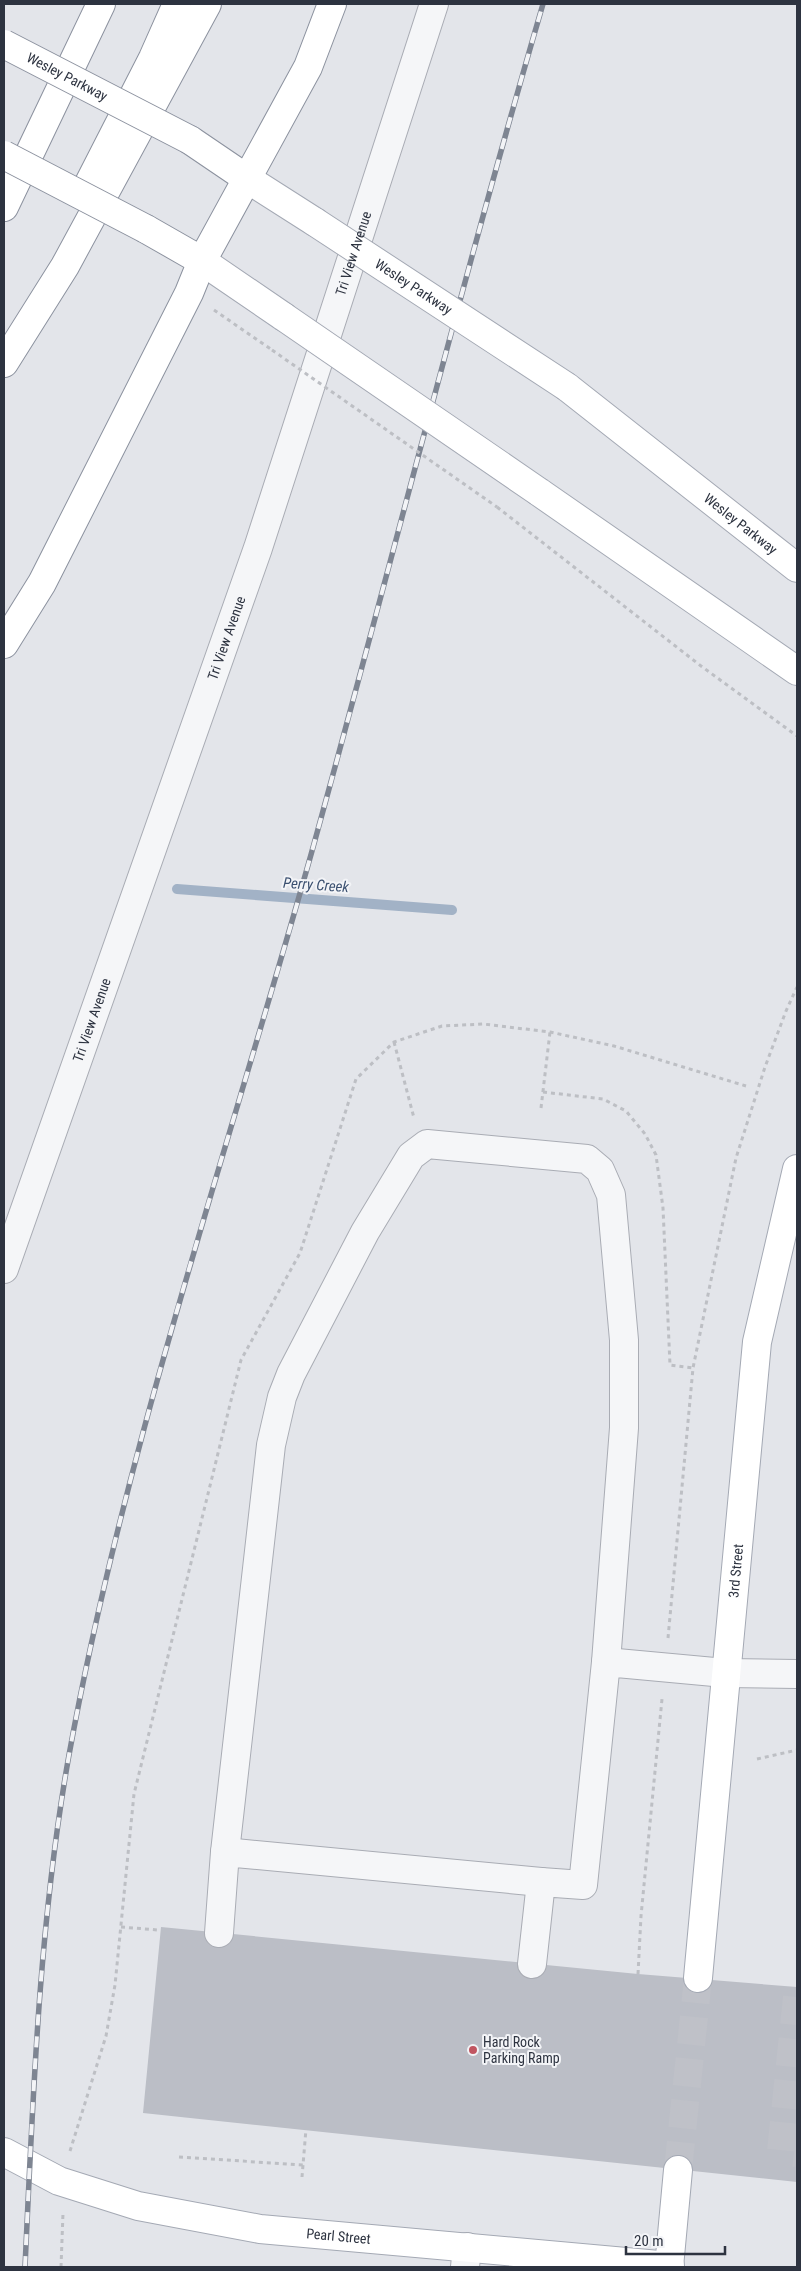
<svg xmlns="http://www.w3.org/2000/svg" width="801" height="2271" font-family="'Roboto Condensed',sans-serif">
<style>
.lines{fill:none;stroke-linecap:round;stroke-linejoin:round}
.stream{stroke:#a2b2c6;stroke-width:10}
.building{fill:#bbbec6}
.minor-tunnel{stroke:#bfc1c8;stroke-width:28;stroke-dasharray:28 14;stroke-linecap:butt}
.major-tunnel{stroke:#bfc1c8;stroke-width:28;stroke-dasharray:28 14;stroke-linecap:butt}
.minor-casing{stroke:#a9acb4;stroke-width:30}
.major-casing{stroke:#a4a9b4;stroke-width:30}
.highway-casing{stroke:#8c929f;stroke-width:30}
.path{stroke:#bdbfc4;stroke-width:3;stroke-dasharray:4 4;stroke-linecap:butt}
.minor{stroke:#f5f6f8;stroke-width:28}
.major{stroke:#fff;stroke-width:28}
.highway{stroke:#fff;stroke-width:28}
.rail-casing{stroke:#7e8592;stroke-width:5.5}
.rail{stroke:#f3f4f7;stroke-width:4;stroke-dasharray:11;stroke-linecap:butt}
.major-bridge-casing{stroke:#a4a9b4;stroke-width:30;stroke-linecap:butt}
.highway-bridge-casing{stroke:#8c929f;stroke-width:30;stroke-linecap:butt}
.path-bridge{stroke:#bdbfc4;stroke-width:3;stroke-dasharray:4 4;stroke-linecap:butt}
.major-bridge{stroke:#fff;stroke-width:28}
.highway-bridge{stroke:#fff;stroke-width:28}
.poi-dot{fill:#c15661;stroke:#f3f4f7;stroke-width:2}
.labels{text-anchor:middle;stroke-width:4;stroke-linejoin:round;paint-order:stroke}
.street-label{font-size:14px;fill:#2d3340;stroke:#f3f4f7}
.poi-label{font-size:14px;fill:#2d3340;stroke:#f3f4f7;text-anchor:start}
.water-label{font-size:15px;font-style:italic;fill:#3b5070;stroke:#f3f4f7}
</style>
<rect width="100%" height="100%" fill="#e3e5ea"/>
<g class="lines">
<polyline class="stream" points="177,889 452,910"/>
</g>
<polygon class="building" points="161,1927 638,1974 797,1987 797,2182 143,2113"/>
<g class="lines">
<polyline class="minor-tunnel" points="797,1997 781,2151 797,2153"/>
<polyline class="major-tunnel" points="678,2170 698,1978"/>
<defs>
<g id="minor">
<path id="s1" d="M4,1269L258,548L434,4"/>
<polyline points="225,1852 271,1445 282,1397 291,1374 365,1232 411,1156 427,1144 587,1159 600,1170 611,1195 624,1340 624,1428 606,1662"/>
<polyline points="219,1933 225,1852 541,1882"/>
<polyline points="532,1964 541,1882 583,1885 606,1662 725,1673 797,1674"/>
<polyline points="465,2267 467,2247"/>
</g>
<g id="major">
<polyline points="246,178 315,222"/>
<polyline points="202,261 284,317"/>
<path id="s2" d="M567,387L797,568"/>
<polyline points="539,492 797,671"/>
<path id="s3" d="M698,1978L757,1342L797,1169"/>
<path id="s4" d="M4,2152L59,2181L138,2206L260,2229L670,2266"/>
<polyline points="669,2267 678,2170"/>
</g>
<g id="highway">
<polyline points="190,140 246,178"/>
<polyline points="85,191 153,58 177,4"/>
<polyline points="4,207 101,4"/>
<polyline points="146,229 202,261"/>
<polyline points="4,363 65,266 207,4"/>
<polyline points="4,644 42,583 189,293 202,261 308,67 332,4"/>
</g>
</defs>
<use href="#minor" class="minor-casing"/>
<use href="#major" class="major-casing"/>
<use href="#highway" class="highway-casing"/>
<g class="path">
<polyline points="214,310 272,350"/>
<polyline points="497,507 701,666 797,736"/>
<polyline points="394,1042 414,1118"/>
<polyline points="543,1092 603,1099 626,1111 645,1134 656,1155 663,1208 670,1365 693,1368"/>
<polyline points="541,1108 550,1032"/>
<polyline points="668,1638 693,1368 736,1158 765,1067 786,1011 797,987"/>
<polyline points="757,1759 797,1750"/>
<polyline points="121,1927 158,1930"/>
<polyline points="638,1974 641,1916 662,1699"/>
<polyline points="70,2151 106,2036 115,1985 134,1794 241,1360 300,1253 356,1079 394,1042 442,1026 483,1024 550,1032 614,1046 746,1086"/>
<polyline points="179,2157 303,2165 306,2129"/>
<polyline points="302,2177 303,2165"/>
<polyline points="61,2267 63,2213"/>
</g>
<use href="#minor" class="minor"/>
<use href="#major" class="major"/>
<use href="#highway" class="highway"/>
<defs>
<path id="rail" d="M25,2267C33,2096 39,1923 69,1755C125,1447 228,1151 312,851C390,569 461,285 543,4"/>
</defs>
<use href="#rail" class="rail-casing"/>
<use href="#rail" class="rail"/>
<defs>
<g id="major-bridge">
<path id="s5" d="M315,222L567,387"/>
<polyline points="284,317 539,492"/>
</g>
<g id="highway-bridge">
<path id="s6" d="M4,44L190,140"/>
<polyline points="4,155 146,229"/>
</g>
</defs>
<use href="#major-bridge" class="major-bridge-casing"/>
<use href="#highway-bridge" class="highway-bridge-casing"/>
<polyline class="path-bridge" points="272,350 497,507"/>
<use href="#major-bridge" class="major-bridge"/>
<use href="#highway-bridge" class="highway-bridge"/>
</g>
<circle class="poi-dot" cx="473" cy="2050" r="5"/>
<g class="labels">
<g class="street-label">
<text dy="5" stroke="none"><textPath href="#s6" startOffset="71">Wesley Parkway</textPath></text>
<text dy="5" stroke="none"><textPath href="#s1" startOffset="1074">Tri View Avenue</textPath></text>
<text dy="5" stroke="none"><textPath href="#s5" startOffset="118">Wesley Parkway</textPath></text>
<text dy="5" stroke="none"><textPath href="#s2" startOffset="221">Wesley Parkway</textPath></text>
<text dy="5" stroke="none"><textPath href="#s1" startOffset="669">Tri View Avenue</textPath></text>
<text dy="5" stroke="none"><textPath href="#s1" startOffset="264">Tri View Avenue</textPath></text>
<text dy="5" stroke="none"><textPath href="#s3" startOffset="409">3rd Street</textPath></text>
<text dy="5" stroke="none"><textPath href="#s4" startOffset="348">Pearl Street</textPath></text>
</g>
<g class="poi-label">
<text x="483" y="2047">Hard Rock<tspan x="483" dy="16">Parking Ramp</tspan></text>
</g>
<g class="water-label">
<text transform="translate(316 885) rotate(4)" y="5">Perry Creek</text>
</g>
</g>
<rect width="801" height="2271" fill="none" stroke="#2d3340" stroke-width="10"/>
<path d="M626 2246v8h99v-8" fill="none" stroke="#2d3340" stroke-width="2.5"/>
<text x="634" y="2246" font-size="15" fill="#2d3340" stroke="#f3f4f7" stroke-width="4" paint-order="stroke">20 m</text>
</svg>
